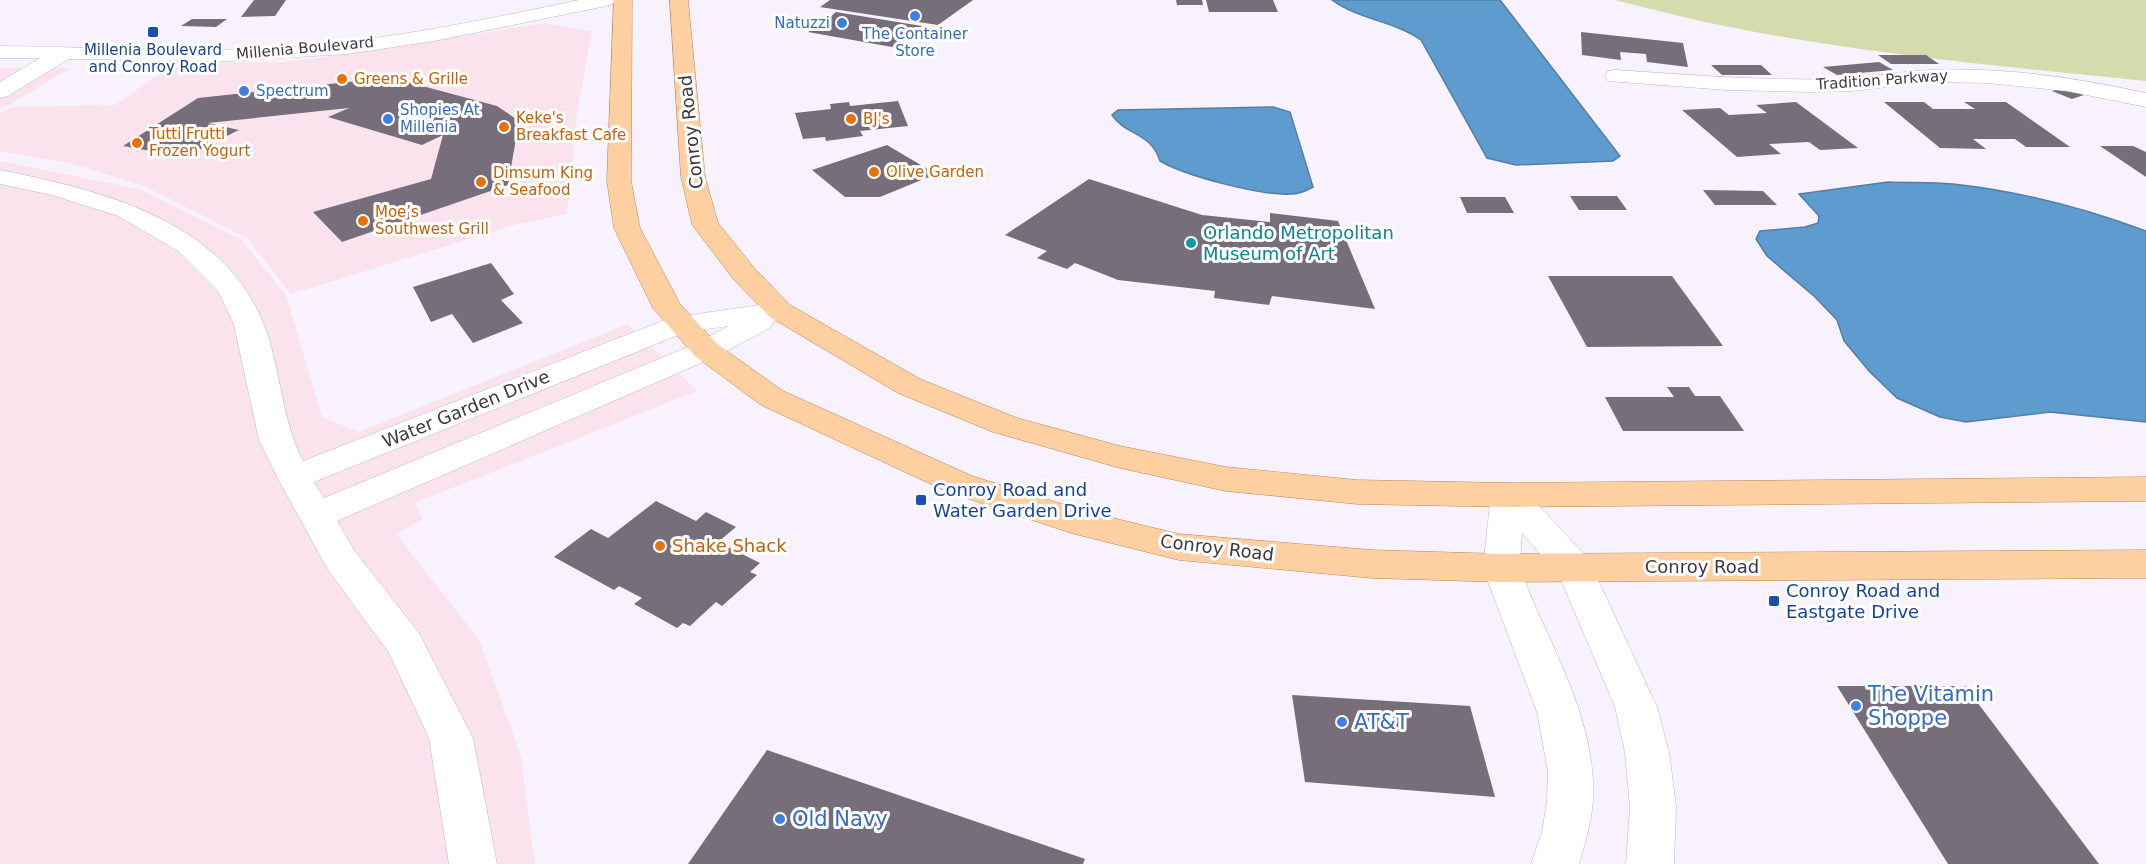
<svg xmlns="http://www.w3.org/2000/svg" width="2146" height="864" font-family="'DejaVu Sans',sans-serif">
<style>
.commercial{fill:#fbe3ed}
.green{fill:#d4dcae}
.water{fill:#5e9cd0;stroke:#547ea4;stroke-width:1.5}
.building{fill:#766e7b}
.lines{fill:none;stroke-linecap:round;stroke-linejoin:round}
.minor-casing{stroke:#bdb6c4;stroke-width:1}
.major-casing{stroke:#b98656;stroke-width:1}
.minor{fill:#fff;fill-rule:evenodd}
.major{fill:#fecfa1;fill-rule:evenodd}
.shop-dot{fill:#3f7fe0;stroke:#fff;stroke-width:2}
.transit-dot{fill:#1a4fb4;stroke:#fff;stroke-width:2}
.food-dot{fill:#e8710a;stroke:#fff;stroke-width:2}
.culture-dot{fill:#0f9aa8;stroke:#fff;stroke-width:2}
.labels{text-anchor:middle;stroke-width:6;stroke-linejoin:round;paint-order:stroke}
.far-shop-label{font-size:15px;fill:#366cbe;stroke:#fff;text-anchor:start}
.far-street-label{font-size:15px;fill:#3b393f;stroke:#fff}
.far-transit-label{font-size:15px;fill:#164399;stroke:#fff}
.far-food-label{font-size:15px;fill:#c56008;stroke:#fff;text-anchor:start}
.street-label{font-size:18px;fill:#3b393f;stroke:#fff}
.culture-label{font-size:18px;fill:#0d838f;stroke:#fff;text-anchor:start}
.transit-label{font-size:18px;fill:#164399;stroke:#fff;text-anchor:start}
.food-label{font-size:18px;fill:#c56008;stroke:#fff;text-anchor:start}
.near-shop-label{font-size:21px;fill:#366cbe;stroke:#fff;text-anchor:start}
</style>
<rect width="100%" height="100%" fill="#f7f2fd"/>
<g class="commercial">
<polygon points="544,23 592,31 577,113 567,214 518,224 291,294 247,238 144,186 73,164 0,151 0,114 12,107 115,105 176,63 284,62 368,51"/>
<polygon points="0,68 71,68 0,110"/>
<polygon points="0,161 139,189 241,239 286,295 322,417 359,432 628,324 697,391 414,503 423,519 396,534 479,640 521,756 535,864 0,864"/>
</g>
<path class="green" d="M1615,0H2146V81C2007,67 1862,54 1725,26C1688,19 1651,9 1615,0Z"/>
<g class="water">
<path d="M1332,0H1500L1620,156L1613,161L1516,165L1487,158L1421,40C1395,21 1359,20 1332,0Z"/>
<path d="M1273,107L1290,112L1313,187C1306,191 1300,194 1291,194C1261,196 1186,176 1160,161C1151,132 1126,136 1112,115L1118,110Z"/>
<path d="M1888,182C1909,183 1931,182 1953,184C2019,191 2084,208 2146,231V422L2050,412L1966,422L1940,417L1897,398L1869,371L1844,341L1837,320L1815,297L1767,256L1756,239L1760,231L1805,227L1818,223L1819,216L1799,194Z"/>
</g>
<g class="building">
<polygon points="254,0 286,0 275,16 241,17"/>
<polygon points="830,0 973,0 938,25 820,7"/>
<polygon points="1176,0 1202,0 1203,5 1177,5"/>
<polygon points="1206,0 1273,0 1278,12 1209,12"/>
<polygon points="836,12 922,26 892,47 808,32 819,25 808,23 819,16 829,18"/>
<polygon points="192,19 227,19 216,27 181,26"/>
<polygon points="1581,32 1683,43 1688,67 1647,62 1646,54 1620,52 1621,60 1582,55"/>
<polygon points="1878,55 1926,55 1939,64 1891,64"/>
<polygon points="1879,62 1893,70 1837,75 1823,67"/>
<polygon points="1711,65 1761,65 1772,75 1722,75"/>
<polygon points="367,80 400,80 497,106 519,121 508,185 342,242 313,212 431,179 443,135 422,145 328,117 349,108 208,123 239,130 184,157 123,146 198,98"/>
<polygon points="2064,87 2084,95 2072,99 2052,91"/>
<polygon points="898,101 908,126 860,131 863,136 826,141 825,137 803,139 795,113 831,109 830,104 849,102 850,106"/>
<polygon points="1796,102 1858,148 1820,150 1809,142 1769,144 1781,154 1737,157 1682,110 1720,108 1729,115 1767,113 1756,105"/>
<polygon points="1884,102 1924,102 1933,109 1975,109 1964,102 2006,102 2070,147 2026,147 2015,139 1973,139 1986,149 1940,148"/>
<polygon points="887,145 936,174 880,197 845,197 812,170"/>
<polygon points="2100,146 2133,146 2146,152 2146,177"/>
<polygon points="1089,179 1202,215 1270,222 1270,213 1338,221 1375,309 1272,296 1269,305 1214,298 1215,291 1118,280 1075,263 1067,269 1037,258 1047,251 1005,235"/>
<polygon points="1703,190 1763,191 1777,205 1715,205"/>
<polygon points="1570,196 1617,196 1627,210 1579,210"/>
<polygon points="1460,197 1505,197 1514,213 1467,213"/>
<polygon points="491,263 514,294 501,300 523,323 473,343 452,314 431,322 413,287"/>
<polygon points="1548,276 1672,276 1723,346 1587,347"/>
<polygon points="1667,387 1689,387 1695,396 1720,396 1744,431 1623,431 1605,397 1674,397"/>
<polygon points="656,501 696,521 706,512 736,527 718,542 760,563 750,572 757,575 722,606 716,602 690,626 683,623 677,628 634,604 642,598 619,586 614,590 554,557 591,529 608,538"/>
<polygon points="1837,686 1965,686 2099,864 1948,864"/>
<polygon points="1292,695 1470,706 1495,797 1305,782"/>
<polygon points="767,750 1085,859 1083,864 688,864"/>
</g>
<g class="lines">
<defs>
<g id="minor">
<path d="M579,0H615L613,4L606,6L434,41L347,54L227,61L69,59L8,96L0,98V82L40,58H0V46C101,47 204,54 305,46C398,38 489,19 579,0Z"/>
<path d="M1616,70C1690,75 1765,81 1839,79C1871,77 1902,71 1934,70C2006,67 2076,78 2146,93V107L2067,91L1987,83L1934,82L1851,91L1811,92L1727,90L1608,81L1605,76L1608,71Z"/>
<path d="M0,170C99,190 223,219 264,325C281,369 281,418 303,461L670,318L780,302L790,305L794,311L790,317L774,321L770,328L717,356L337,521L354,550L419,633L473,738L497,864H449L429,738L389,653L328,570L277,477L259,440L234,325L218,291L178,251L118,216L52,195L0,184ZM729,326L695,344L324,498L314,482L686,332Z"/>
<path d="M1509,483L1521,487L1588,558L1657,707L1669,752L1676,807L1674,864H1626L1630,807L1625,752L1615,707L1559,575L1522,533L1520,561L1522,574C1550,647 1597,719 1593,801C1591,823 1585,843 1579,864H1531L1542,832L1547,801L1548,771L1537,712L1483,568L1491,495L1497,487Z"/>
</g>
<g id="major">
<polygon points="614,0 632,0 631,181 640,228 680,304 717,344 783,391 972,476 1088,512 1179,534 1372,550 1502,554 2146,550 2146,578 1502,582 1372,578 1179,560 1071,533 948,492 761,405 695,356 653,308 614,228 607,181"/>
<polygon points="670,0 688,0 705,177 718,223 755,269 790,305 920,379 1017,418 1120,446 1226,467 1357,480 1509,483 2146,477 2146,501 1509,507 1357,504 1226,491 1120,468 993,432 898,393 770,317 735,281 696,230 692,224 681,177"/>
</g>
</defs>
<use href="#minor" class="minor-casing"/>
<use href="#major" class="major-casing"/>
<use href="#minor" class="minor"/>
<use href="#major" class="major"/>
</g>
<g class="shop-dot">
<circle cx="915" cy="16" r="6"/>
<circle cx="842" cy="23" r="6"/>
<circle cx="244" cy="91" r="6"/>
<circle cx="388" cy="119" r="6"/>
<circle cx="1856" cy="706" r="6"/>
<circle cx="1342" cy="722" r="6"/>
<circle cx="780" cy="819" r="6"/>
</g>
<g class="transit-dot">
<rect x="147" y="26" width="12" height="12" rx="3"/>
<rect x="915" y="494" width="12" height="12" rx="3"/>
<rect x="1768" y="595" width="12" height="12" rx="3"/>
</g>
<g class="food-dot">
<circle cx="342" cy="79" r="6"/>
<circle cx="851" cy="119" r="6"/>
<circle cx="504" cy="127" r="6"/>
<circle cx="137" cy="143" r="6"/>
<circle cx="874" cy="172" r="6"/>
<circle cx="481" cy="182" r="6"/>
<circle cx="363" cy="221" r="6"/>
<circle cx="660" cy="546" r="6"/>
</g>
<circle class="culture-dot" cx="1191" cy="243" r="6"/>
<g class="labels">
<g class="far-shop-label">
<text x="830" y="28" text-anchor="end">Natuzzi</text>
<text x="915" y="39" text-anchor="middle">The Container<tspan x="915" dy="17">Store</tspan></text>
<text x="256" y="96">Spectrum</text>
<text x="400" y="115">Shopies At<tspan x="400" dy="17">Millenia</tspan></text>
</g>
<g class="far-street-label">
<text transform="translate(305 48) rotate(-5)" y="5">Millenia Boulevard</text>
<text transform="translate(1882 80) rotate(-4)" y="5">Tradition Parkway</text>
</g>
<g class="far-transit-label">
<text x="153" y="55">Millenia Boulevard<tspan x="153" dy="17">and Conroy Road</tspan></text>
</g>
<g class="far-food-label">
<text x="354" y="84">Greens &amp; Grille</text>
<text x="516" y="123">Keke's<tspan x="516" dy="17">Breakfast Cafe</tspan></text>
<text x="863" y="124">BJ's</text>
<text x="149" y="139">Tutti Frutti<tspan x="149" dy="17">Frozen Yogurt</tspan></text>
<text x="886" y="177">Olive Garden</text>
<text x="493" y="178">Dimsum King<tspan x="493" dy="17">&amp; Seafood</tspan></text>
<text x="375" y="217">Moe’s<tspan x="375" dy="17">Southwest Grill</tspan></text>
</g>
<g class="street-label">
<text transform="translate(691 132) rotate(-96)" y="6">Conroy Road</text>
<text transform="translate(466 409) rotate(-22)" y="6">Water Garden Drive</text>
<text transform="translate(1217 548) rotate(7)" y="6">Conroy Road</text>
<text x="1702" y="573">Conroy Road</text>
</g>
<g class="culture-label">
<text x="1203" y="239">Orlando Metropolitan<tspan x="1203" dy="21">Museum of Art</tspan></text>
</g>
<g class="transit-label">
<text x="933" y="496">Conroy Road and<tspan x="933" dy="21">Water Garden Drive</tspan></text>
<text x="1786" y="597">Conroy Road and<tspan x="1786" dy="21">Eastgate Drive</tspan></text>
</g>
<g class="food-label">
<text x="672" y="552">Shake Shack</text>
</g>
<g class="near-shop-label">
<text x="1868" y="701">The Vitamin<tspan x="1868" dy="24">Shoppe</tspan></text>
<text x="1354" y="729">AT&amp;T</text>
<text x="792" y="826">Old Navy</text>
</g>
</g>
</svg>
